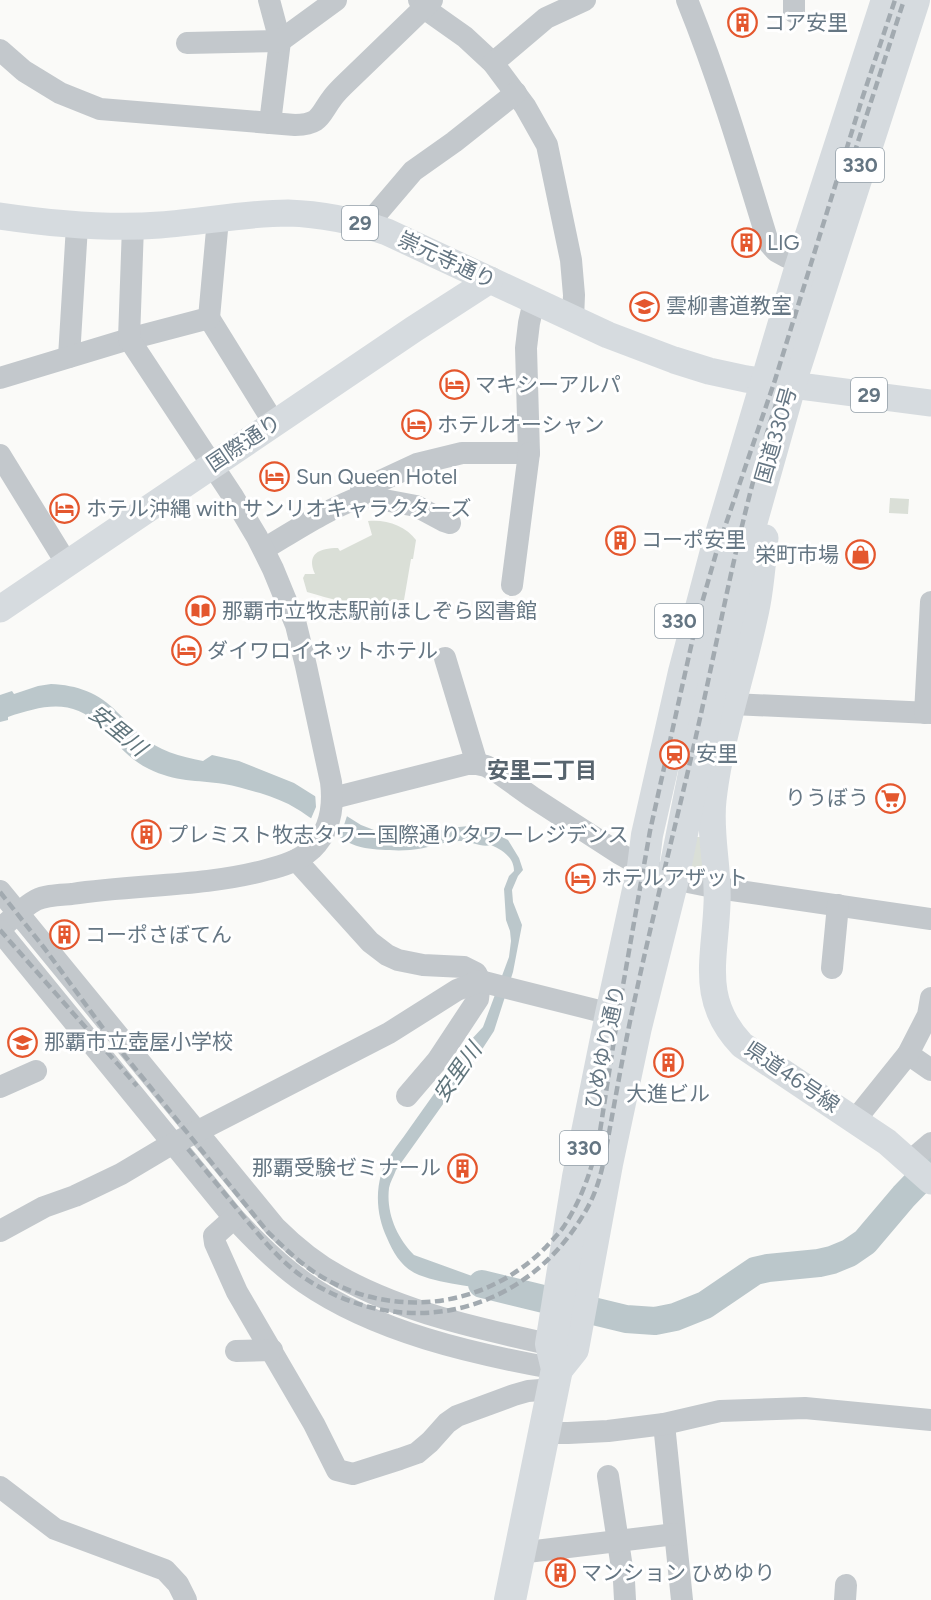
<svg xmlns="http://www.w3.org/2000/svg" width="931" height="1600" font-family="Figtree,'Noto Sans JP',sans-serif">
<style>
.green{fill:#dadfd7}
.water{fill:#bbc7cb}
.pier{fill:#fafaf8}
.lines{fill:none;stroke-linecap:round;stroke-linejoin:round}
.river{stroke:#bbc7cb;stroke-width:28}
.minor{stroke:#c3c8cc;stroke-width:22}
.major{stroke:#d6dbdf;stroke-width:27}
.highway{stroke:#d6dbdf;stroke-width:32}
.rail{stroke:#a2aab0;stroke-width:4.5;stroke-dasharray:9 4.5;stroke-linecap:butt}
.labels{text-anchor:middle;stroke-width:6;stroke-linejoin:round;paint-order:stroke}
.shield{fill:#fff;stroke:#939fa8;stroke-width:1.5}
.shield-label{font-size:20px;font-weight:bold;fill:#657683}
.poi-label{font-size:21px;fill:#657683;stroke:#fff;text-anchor:start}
.street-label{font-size:21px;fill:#657683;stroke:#fff}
.water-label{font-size:22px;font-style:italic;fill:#60757c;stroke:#fff}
.neighbourhood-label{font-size:22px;font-weight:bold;fill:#57646e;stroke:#fff}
</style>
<rect width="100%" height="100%" fill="#fafaf8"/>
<g class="green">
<polygon points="890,498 909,499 908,514 889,513"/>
<path d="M368,521C386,519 406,526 416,540L413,559H411L404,600C365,608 344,603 307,592L303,578L305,574H315C306,554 319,548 338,548L340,551L372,535Z"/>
<polygon points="694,837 702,837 709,873 687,870"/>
</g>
<path class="water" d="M51,684C77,685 99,693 117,712C125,719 132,728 140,735C157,750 181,757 203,761L212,755L239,761L294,783L361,825L374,830L416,835L432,833L449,828L469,826L488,830L508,840L519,858L523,870L518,876L512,890L513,902L522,925L513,972L494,1031L481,1051L396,1170C394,1176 390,1182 389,1188C386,1213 397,1238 414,1255L519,1293C488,1288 448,1286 419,1275C402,1268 394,1254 387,1238C378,1219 375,1196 381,1175C385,1160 398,1145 407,1132C428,1102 450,1072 470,1041L483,1027L509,957L511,941L510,931L506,920L504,889L509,876L514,871C514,857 502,850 491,845C480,848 471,840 460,841C443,841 427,849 410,850C397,851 378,850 365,848C342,844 317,821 297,809C286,802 273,797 260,793C248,790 236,786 224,784C197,780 175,782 149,769C128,759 116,742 101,727C72,697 42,706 8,717V720L0,722V695L12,691L14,694L38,686Z"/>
<polygon class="pier" points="315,792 348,813 339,840 310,821 316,807"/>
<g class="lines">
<polyline class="river" points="482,1284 626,1319 655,1321 675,1317 705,1305 755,1271 768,1268 819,1263 832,1260 849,1253 865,1242 904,1196 931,1168"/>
<g class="minor">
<polyline points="269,0 280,41 270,123"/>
<polyline points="419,0 424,8 465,37 493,63 525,106 547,145 571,260 574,295 573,319"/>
<path d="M687,0C719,79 743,160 768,242L776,251L787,257"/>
<polyline points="794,12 794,0"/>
<polyline points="187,43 280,41 336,0"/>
<path d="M0,50L24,71L60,93L100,109L295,125C322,124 319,115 333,97C336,93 340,89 343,86L432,0"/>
<polyline points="493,63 546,18 585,0"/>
<polyline points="367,225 413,171 454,142 516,93"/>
<polyline points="209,318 274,423"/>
<polyline points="69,357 77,226"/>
<polyline points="0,378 129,339 209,318 218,219"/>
<polyline points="0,455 67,564"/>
<polyline points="363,496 416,506 444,521 450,523"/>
<path d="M264,549C296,530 327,509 363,496L361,490L417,464L462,453H529L526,348L529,323L534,301"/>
<polyline points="512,585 529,453"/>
<polyline points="445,658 477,764"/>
<polyline points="732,704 931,713"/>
<polyline points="925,713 931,602"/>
<polyline points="333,798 467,764 477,764 486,766 497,772 532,797 620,854 643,867 673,879 718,888 931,919"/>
<polyline points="296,860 370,942 387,955 398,960 423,965 464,967 476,973 480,981 478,999 437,1061 407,1096"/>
<path d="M0,891L275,1227C294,1246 316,1264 340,1277C409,1315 490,1331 566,1348"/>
<path d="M0,929C9,921 26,905 36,900C46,895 60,895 72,894C137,884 203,887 266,870C282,866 299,861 312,849C330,831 334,806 331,782L306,666L296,625L273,569L257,537L232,495L129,339L133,226"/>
<path d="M0,931L234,1218C256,1242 279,1265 305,1283C376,1332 473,1354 557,1369"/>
<polyline points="832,968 838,905"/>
<polyline points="908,1054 931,1070"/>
<polyline points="0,1087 36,1071"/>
<polyline points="855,1120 908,1054 928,1015 931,998"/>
<polyline points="910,1161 931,1143"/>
<polyline points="234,1218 214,1236 215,1243 237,1292 314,1424 337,1470 353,1474 400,1459 417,1453 430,1442 447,1423 457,1416 514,1395 528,1391 553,1389"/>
<polyline points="0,1231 44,1207 75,1196 121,1174 163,1149 389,1033 457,990 480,981 611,1014"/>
<polyline points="236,1351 272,1350"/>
<polyline points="664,1424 682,1600"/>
<polyline points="544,1433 568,1433 608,1431 664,1424 720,1411 805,1408 931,1420"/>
<polyline points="608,1476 624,1581 625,1600"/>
<polyline points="0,1487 55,1529 165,1570 178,1584 186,1600"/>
<polyline points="519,1553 675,1534"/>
<polyline points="845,1600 846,1585"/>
</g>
<g class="major">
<path d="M0,216C54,224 106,229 160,225C203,222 246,213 288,213C322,214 355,221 387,232L608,335L674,360L709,371L746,379L931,403"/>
<path d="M765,538C762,563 761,589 755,614C742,676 720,737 713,800C709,835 719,869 717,904C715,959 699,1000 742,1045L887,1142L931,1181"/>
<polyline points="0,609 414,329 490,280"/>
</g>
<g class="highway">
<polyline points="557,1369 573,1349 607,1164 636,1027 673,879 713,678 745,545 795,368 914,0"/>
<polyline points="510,1600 557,1369 551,1344 578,1177 611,1014 643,867 647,835 684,672 716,551 800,269 887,0"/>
</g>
<g class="rail">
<polyline points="854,154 904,0"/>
<path d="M0,892L45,949L108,1035L267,1231C286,1250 307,1270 331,1282C403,1319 489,1305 546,1247C553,1239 561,1232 566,1223C583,1196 592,1168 599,1138L618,1014L650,831L696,624L717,550L775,380L862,99L895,0"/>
<polyline points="0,930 137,1086"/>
<path d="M188,1149C208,1173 228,1198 248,1222C264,1241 280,1260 300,1275C400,1344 524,1317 585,1212C602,1184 605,1153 611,1122C619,1078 627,1033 637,989C658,892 683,797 704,700C720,627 734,554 753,482C761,452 770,422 780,392"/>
</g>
</g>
<defs>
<symbol id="building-ring" viewBox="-11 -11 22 22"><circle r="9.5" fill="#fff" stroke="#e4572e" stroke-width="1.5"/><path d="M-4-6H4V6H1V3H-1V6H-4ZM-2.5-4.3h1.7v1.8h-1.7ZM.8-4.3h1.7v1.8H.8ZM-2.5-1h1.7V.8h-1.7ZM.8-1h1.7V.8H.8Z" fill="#e4572e"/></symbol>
<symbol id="university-ring" viewBox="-11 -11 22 22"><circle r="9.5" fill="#fff" stroke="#e4572e" stroke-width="1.5"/><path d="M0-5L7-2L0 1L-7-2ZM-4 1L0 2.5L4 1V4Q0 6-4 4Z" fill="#e4572e"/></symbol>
<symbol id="hotel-ring" viewBox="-11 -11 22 22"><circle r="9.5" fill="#fff" stroke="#e4572e" stroke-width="1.5"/><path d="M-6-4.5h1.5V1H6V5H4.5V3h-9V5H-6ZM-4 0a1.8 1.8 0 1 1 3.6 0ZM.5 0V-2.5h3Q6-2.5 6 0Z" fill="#e4572e"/></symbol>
<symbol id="shop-ring" viewBox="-11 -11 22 22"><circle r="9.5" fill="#fff" stroke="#e4572e" stroke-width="1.5"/><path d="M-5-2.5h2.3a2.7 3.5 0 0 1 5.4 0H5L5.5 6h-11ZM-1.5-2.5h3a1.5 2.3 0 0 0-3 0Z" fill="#e4572e"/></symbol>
<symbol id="library-ring" viewBox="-11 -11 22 22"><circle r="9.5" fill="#fff" stroke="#e4572e" stroke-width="1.5"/><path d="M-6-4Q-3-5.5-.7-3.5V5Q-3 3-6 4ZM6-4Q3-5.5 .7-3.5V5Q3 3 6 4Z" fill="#e4572e"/></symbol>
<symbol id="station-ring" viewBox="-11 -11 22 22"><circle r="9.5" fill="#fff" stroke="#e4572e" stroke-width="1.5"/><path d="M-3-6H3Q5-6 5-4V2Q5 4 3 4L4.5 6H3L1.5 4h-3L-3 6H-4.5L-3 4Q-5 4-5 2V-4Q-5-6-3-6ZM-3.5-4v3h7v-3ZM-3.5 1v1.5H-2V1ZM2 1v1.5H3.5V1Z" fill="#e4572e"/></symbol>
<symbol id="supermarket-ring" viewBox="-11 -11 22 22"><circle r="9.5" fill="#fff" stroke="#e4572e" stroke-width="1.5"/><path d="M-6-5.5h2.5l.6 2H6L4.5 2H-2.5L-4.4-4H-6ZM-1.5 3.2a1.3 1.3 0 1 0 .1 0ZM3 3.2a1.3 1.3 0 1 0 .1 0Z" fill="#e4572e"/></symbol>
<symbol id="school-ring" viewBox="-11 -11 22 22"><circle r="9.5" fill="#fff" stroke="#e4572e" stroke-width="1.5"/><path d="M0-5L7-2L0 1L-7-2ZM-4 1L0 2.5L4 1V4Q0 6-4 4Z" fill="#e4572e"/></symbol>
</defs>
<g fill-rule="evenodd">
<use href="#building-ring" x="726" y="6" width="33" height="33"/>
<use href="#building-ring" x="730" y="226" width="33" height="33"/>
<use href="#university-ring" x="628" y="290" width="33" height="33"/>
<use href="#hotel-ring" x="438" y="368" width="33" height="33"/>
<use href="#hotel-ring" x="400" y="408" width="33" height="33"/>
<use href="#hotel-ring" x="258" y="460" width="33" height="33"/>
<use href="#hotel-ring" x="48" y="492" width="33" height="33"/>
<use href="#building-ring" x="604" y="524" width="33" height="33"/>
<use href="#shop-ring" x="844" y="538" width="33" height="33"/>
<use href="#library-ring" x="184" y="594" width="33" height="33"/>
<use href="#hotel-ring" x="170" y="634" width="33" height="33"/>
<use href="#station-ring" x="658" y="738" width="33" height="33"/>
<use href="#supermarket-ring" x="874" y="782" width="33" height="33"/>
<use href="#building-ring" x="130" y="818" width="33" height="33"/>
<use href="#hotel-ring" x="564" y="862" width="33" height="33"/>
<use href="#building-ring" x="48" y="918" width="33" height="33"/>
<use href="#school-ring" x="6" y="1026" width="33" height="33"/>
<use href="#building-ring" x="652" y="1046" width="33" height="33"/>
<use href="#building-ring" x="446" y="1152" width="33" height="33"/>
<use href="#building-ring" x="544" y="1556" width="33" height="33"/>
</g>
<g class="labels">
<g class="shield">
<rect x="836" y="148" width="48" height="34" rx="4.5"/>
<rect x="342" y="206" width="36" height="34" rx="4.5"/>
<rect x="851" y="378" width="36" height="34" rx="4.5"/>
<rect x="655" y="604" width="48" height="34" rx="4.5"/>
<rect x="560" y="1131" width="48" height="34" rx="4.5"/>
</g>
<g class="shield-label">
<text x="860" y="172">330</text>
<text x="360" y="230">29</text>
<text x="869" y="402">29</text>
<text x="679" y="628">330</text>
<text x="584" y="1155">330</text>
</g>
<g class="poi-label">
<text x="764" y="30">コア安里</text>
<text x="767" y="250">LIG</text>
<text x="666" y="313">雲柳書道教室</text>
<text x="475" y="392">マキシーアルパ</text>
<text x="437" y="432">ホテルオーシャン</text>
<text x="296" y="484">Sun Queen Hotel</text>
<text x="86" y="516">ホテル沖縄 with サンリオキャラクターズ</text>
<text x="641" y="547">コーポ安里</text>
<text x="839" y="562" text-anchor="end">栄町市場</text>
<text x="222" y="618">那覇市立牧志駅前ほしぞら図書館</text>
<text x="207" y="658">ダイワロイネットホテル</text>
<text x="696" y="761">安里</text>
<text x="869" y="805" text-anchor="end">りうぼう</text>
<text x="167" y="842">プレミスト牧志タワー国際通りタワーレジデンス</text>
<text x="601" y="885">ホテルアザット</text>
<text x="85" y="942">コーポさぼてん</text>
<text x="44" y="1049">那覇市立壺屋小学校</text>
<text x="668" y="1101" text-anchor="middle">大進ビル</text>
<text x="441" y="1175" text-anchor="end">那覇受験ゼミナール</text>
<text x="581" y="1580">マンション ひめゆり</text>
</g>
<g class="street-label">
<text transform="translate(447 260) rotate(25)" y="7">崇元寺通り</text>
<text transform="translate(776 435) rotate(-74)" y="7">国道330号</text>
<text transform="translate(244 443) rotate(-34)" y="7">国際通り</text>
<text transform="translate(605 1047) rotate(-78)" y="7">ひめゆり通り</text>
<text transform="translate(792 1077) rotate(34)" y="7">県道46号線</text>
</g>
<g class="water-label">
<text transform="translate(118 730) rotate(39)" y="8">安里川</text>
<text transform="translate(457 1072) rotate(-55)" y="8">安里川</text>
</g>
<g class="neighbourhood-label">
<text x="542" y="778">安里二丁目</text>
</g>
</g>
</svg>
